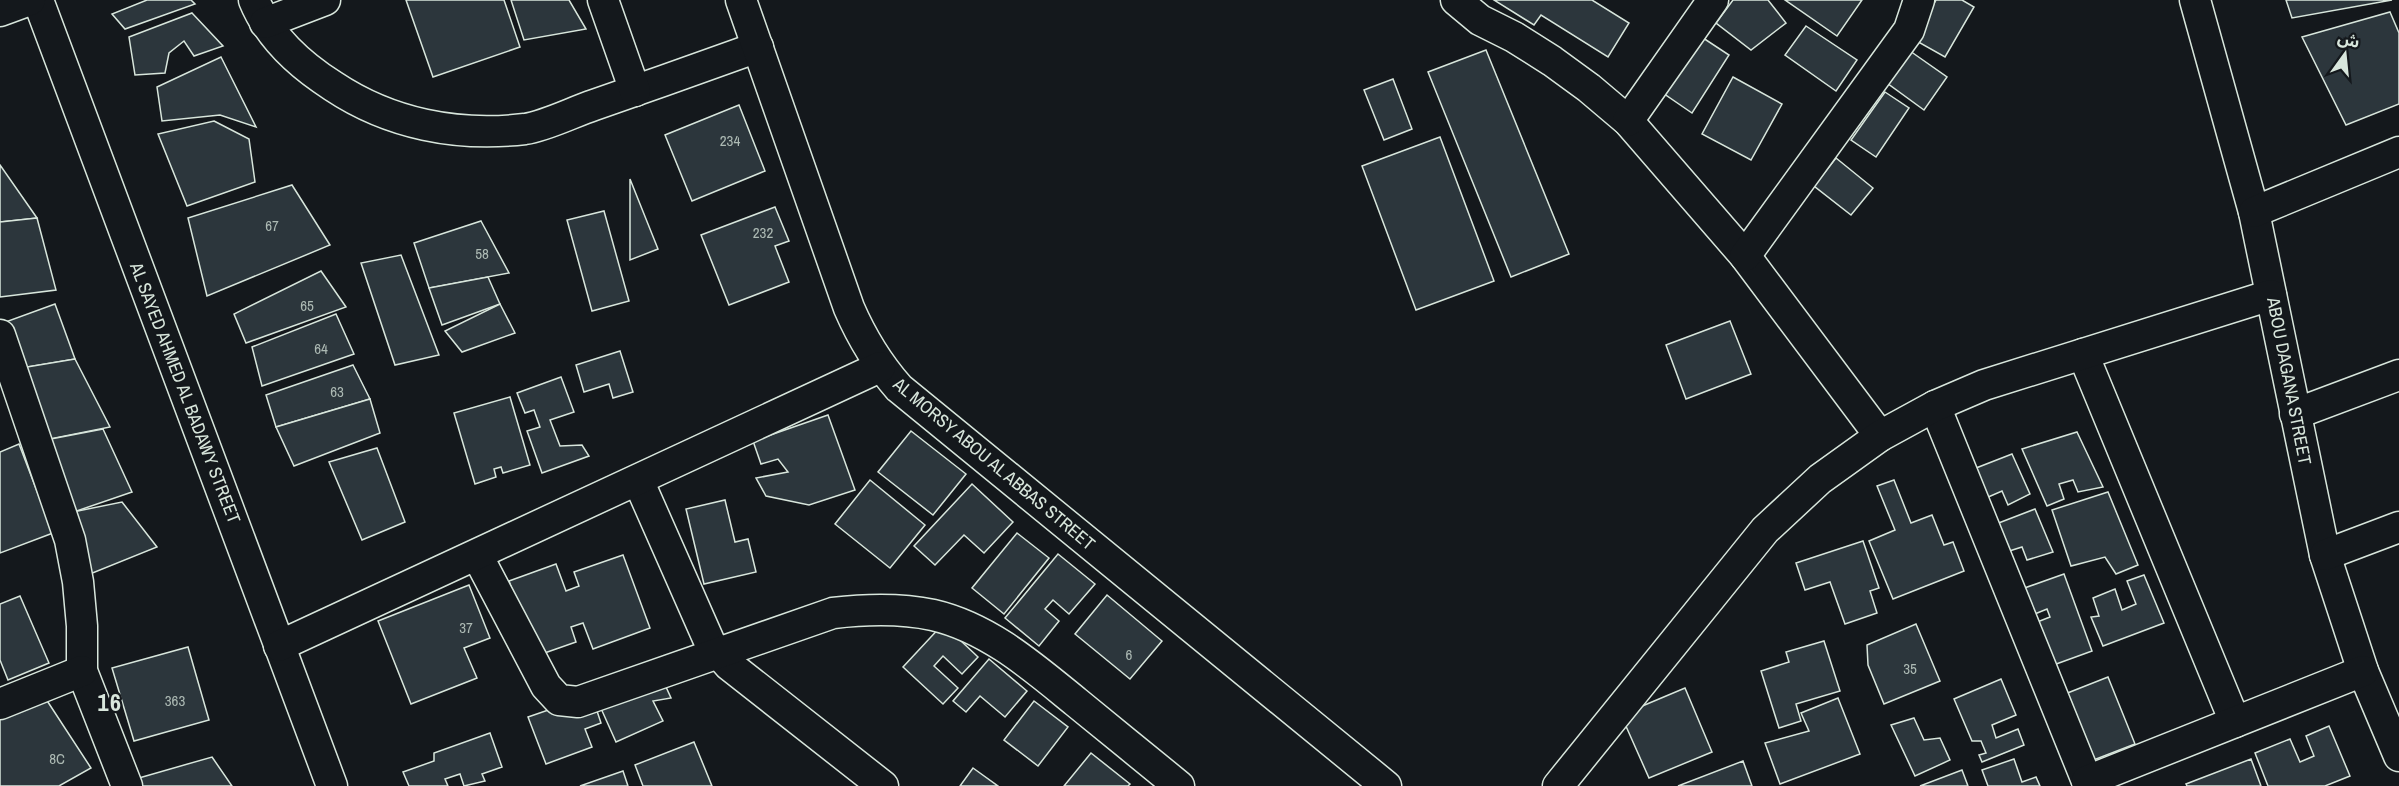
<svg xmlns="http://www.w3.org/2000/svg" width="2399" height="786" font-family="'Archivo Narrow','Noto Sans Arabic',sans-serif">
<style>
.building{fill:#2c363c;stroke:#d8e6dc;stroke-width:1.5}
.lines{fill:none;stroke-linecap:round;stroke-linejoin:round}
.minor-casing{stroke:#d8e6dc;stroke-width:33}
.minor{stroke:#14181c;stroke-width:30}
.labels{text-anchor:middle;stroke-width:4.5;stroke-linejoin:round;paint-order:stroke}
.number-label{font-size:15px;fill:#adbab4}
.street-label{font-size:18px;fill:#d8e6dc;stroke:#14181c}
.district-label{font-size:24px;font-weight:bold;letter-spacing:1.5px;fill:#d8e6dc;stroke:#14181c}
</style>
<rect width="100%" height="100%" fill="#14181c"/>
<g class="building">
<polygon points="147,0 191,0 195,4 125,29 112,14"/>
<polygon points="406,0 504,0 520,47 433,77"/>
<polygon points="511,0 569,0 586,29 524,40"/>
<polygon points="1494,0 1592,0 1629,23 1608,57 1541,15 1534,25"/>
<polygon points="1733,0 1768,0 1786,23 1751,50 1716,23"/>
<polygon points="1785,0 1862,0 1837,36"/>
<polygon points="1936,0 1962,0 1974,7 1945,57 1913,39"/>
<polygon points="2286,0 2392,0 2292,18"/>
<polygon points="2390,12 2399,33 2399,104 2346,125 2302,37"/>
<polygon points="192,13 223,46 194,56 184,41 169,53 165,73 135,75 129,37"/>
<polygon points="1806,26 1857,60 1836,91 1785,55"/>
<polygon points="1697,34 1729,55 1692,113 1660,91"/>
<polygon points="1486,50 1569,254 1511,277 1428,72"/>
<polygon points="1910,51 1947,77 1924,110 1887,83"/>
<polygon points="221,57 256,127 220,115 162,121 157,87"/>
<polygon points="1733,77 1782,104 1751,160 1702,134"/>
<polygon points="1393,79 1412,129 1384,140 1364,90"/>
<polygon points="1885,92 1909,108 1876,157 1851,140"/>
<polygon points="739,105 765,171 692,201 665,135"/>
<polygon points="214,121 249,139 255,182 187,206 158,134"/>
<polygon points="1440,137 1494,281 1416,310 1362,166"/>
<polygon points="1836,158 1873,188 1851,215 1814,186"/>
<polygon points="0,165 37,218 0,222"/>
<polygon points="630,179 658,249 630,260"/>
<polygon points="292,185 330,245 207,296 188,218"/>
<polygon points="775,207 789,241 775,246 789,282 729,305 701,235"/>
<polygon points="604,211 629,301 592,311 567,220"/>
<polygon points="37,218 56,290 0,297 0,222"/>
<polygon points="481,221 509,273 429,288 414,243"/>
<polygon points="401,255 439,355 395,365 361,263"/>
<polygon points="321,271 346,307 246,343 234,314"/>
<polygon points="488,277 500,304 442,325 429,288"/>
<polygon points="55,304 75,359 3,371 0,324"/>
<polygon points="500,304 515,333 462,352 445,331"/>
<polygon points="336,314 354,354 262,386 252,347"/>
<polygon points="1730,321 1751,374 1686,399 1666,345"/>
<polygon points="620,351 633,392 613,398 609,384 584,392 576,365"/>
<polygon points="75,359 110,427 30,443 3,371"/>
<polygon points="353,365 370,399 276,427 266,395"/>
<polygon points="561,377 574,412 550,420 560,446 582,445 589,456 542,473 527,431 540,427 534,410 525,413 517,393"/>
<polygon points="510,397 530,465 503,473 501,467 494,469 496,477 475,484 454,413"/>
<polygon points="370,399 380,433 294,466 276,427"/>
<polygon points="828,415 855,490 809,505 766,496 756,478 788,472 778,459 761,464 753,441"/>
<polygon points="103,429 132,492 62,516 30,443"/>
<polygon points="911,431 966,474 933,515 878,472"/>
<polygon points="2077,432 2103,487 2078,492 2073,480 2059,484 2064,499 2047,506 2022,449"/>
<polygon points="19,444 53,533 0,553 0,452"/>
<polygon points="377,448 405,522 362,540 329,462"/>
<polygon points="2012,454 2030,494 2008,505 2002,491 1986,498 1971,470"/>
<polygon points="870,480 925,525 890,568 835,524"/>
<polygon points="1894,480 1911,523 1932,515 1944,545 1953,542 1964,571 1893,599 1869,541 1895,530 1877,486"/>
<polygon points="972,484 1013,522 984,553 964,535 935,565 914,546"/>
<polygon points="2108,492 2138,565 2116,574 2105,557 2071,566 2052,510"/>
<polygon points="725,500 735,542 748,539 756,572 704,584 686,509"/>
<polygon points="122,502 157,547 90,574 68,513"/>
<polygon points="2035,509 2053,552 2027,560 2022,547 2003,553 1996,524"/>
<polygon points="1017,533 1049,558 1004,614 972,588"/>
<polygon points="1863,541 1879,588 1870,591 1877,613 1845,624 1830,582 1805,590 1796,563"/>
<polygon points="1058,554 1095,584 1069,614 1053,600 1045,609 1059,621 1039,646 1005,618"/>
<polygon points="623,555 650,628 593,649 583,623 571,627 576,642 536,656 509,581 556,564 566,591 579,586 574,572"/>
<polygon points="2064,574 2092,651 2048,667 2032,624 2050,617 2047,609 2025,618 2016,591"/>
<polygon points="2144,575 2164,623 2103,646 2091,617 2099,616 2093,598 2115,589 2122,610 2136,604 2127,581"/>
<polygon points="469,585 490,638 464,648 477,678 411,704 378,621"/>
<polygon points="1107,595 1162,641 1130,679 1075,634"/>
<polygon points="20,596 49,663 8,680 0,660 0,604"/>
<polygon points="943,624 978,657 962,674 943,656 934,666 958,688 943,704 903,667"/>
<polygon points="1916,624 1940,681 1884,704 1868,665 1867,645"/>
<polygon points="1824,641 1840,691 1796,704 1801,721 1779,728 1761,671 1789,662 1786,652"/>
<polygon points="188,647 209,720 134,741 112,668"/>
<polygon points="989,659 1027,691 1005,717 980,696 966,712 953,701"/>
<polygon points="661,676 671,698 653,701 663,721 616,742 599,704"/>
<polygon points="2108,677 2135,744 2091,761 2065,694"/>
<polygon points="2001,679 2016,715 1992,725 1996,738 2018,729 2024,745 1982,762 1979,755 1986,753 1981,741 1972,741 1954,699"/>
<polygon points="1685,688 1712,752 1649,778 1621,715"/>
<polygon points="44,696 91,768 59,786 0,786 0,713"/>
<polygon points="1838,698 1860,754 1780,784 1765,743 1809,731 1801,713"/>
<polygon points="1034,701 1068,727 1038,766 1004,740"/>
<polygon points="557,707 596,708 601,723 585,729 592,747 546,764 528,717"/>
<polygon points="1914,718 1924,740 1940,738 1950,760 1915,776 1891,725"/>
<polygon points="2329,726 2350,776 2325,786 2268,786 2255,753 2290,739 2300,762 2314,756 2306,736"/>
<polygon points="490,733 502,767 482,774 485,781 464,786 460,774 445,779 448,786 409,786 403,772 434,761 434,753"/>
<polygon points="694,742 712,786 643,786 635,765"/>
<polygon points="1091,753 1130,784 1128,786 1064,786"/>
<polygon points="212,757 232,786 127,786 125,782"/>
<polygon points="2014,759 2022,782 2036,777 2040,786 1988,786 1982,770"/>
<polygon points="2251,759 2261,786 2187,786 2186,784"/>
<polygon points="1743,761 1752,786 1678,786"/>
<polygon points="973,768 998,786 960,786"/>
<polygon points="1962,770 1968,786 1920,786"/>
<polygon points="623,771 628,786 580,786"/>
</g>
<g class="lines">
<defs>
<g id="minor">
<polyline points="38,0 332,786"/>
<path d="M254,0C269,37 300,65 333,86C390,124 457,137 525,129C546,126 573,112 594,105C649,86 703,67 758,47"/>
<polyline points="603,0 635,91"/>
<path d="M741,0L849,308C862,338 877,363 899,388L1386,786"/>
<polyline points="1456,0 1480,20 1514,37 1552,61 1589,88 1628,121 1745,256 1880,436"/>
<polyline points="2195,0 2254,212 2325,555 2363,671 2399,756"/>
<polyline points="0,11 30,0"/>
<polyline points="265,23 325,0"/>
<polyline points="1628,121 1713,0"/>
<polyline points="2254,212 2399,152"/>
<polyline points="1745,256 1909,30 1919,0"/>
<polyline points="0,335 70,540 78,582 82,626 82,671 127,786"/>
<polyline points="2083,354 2235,722"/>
<polyline points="1935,406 2089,786"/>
<polyline points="2295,414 2399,375"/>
<polyline points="638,480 710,643 729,665 883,786"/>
<path d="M477,555L546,686L559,700L578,702L833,613C867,609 900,608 933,615C989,628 1033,667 1076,702C1110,730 1145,758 1179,786"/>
<polyline points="2325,555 2399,527"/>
<polyline points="279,646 880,367"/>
<polyline points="0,704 82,671"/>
<polyline points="2087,781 2363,671"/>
<polyline points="1558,786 1765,530 1820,479 1880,436 1935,406 1984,385 2271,295"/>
</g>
</defs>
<use href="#minor" class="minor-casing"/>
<use href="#minor" class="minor"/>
</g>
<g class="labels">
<g class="number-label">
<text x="730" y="146">234</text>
<text x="272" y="231">67</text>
<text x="763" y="238">232</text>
<text x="482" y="259">58</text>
<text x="307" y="311">65</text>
<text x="321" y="354">64</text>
<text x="337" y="397">63</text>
<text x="466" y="633">37</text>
<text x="1129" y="660">6</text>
<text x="1910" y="674">35</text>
<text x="175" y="706">363</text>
<text x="57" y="764">8C</text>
</g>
<g class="street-label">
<text transform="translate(2289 381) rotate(79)" y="6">ABOU DAGANA STREET</text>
<text transform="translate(185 393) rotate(69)" y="6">AL SAYED AHMED AL BADAWY STREET</text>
<text transform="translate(994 464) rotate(40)" y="6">AL MORSY ABOU AL ABBAS STREET</text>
</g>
<g class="district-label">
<text x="110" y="711">16</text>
</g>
</g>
<g transform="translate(2345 54) rotate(15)" stroke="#14181c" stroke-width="4.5" paint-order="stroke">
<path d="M0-4.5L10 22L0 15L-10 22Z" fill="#d8e6dc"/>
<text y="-9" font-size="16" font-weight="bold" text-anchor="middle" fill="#d8e6dc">ش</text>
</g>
</svg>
